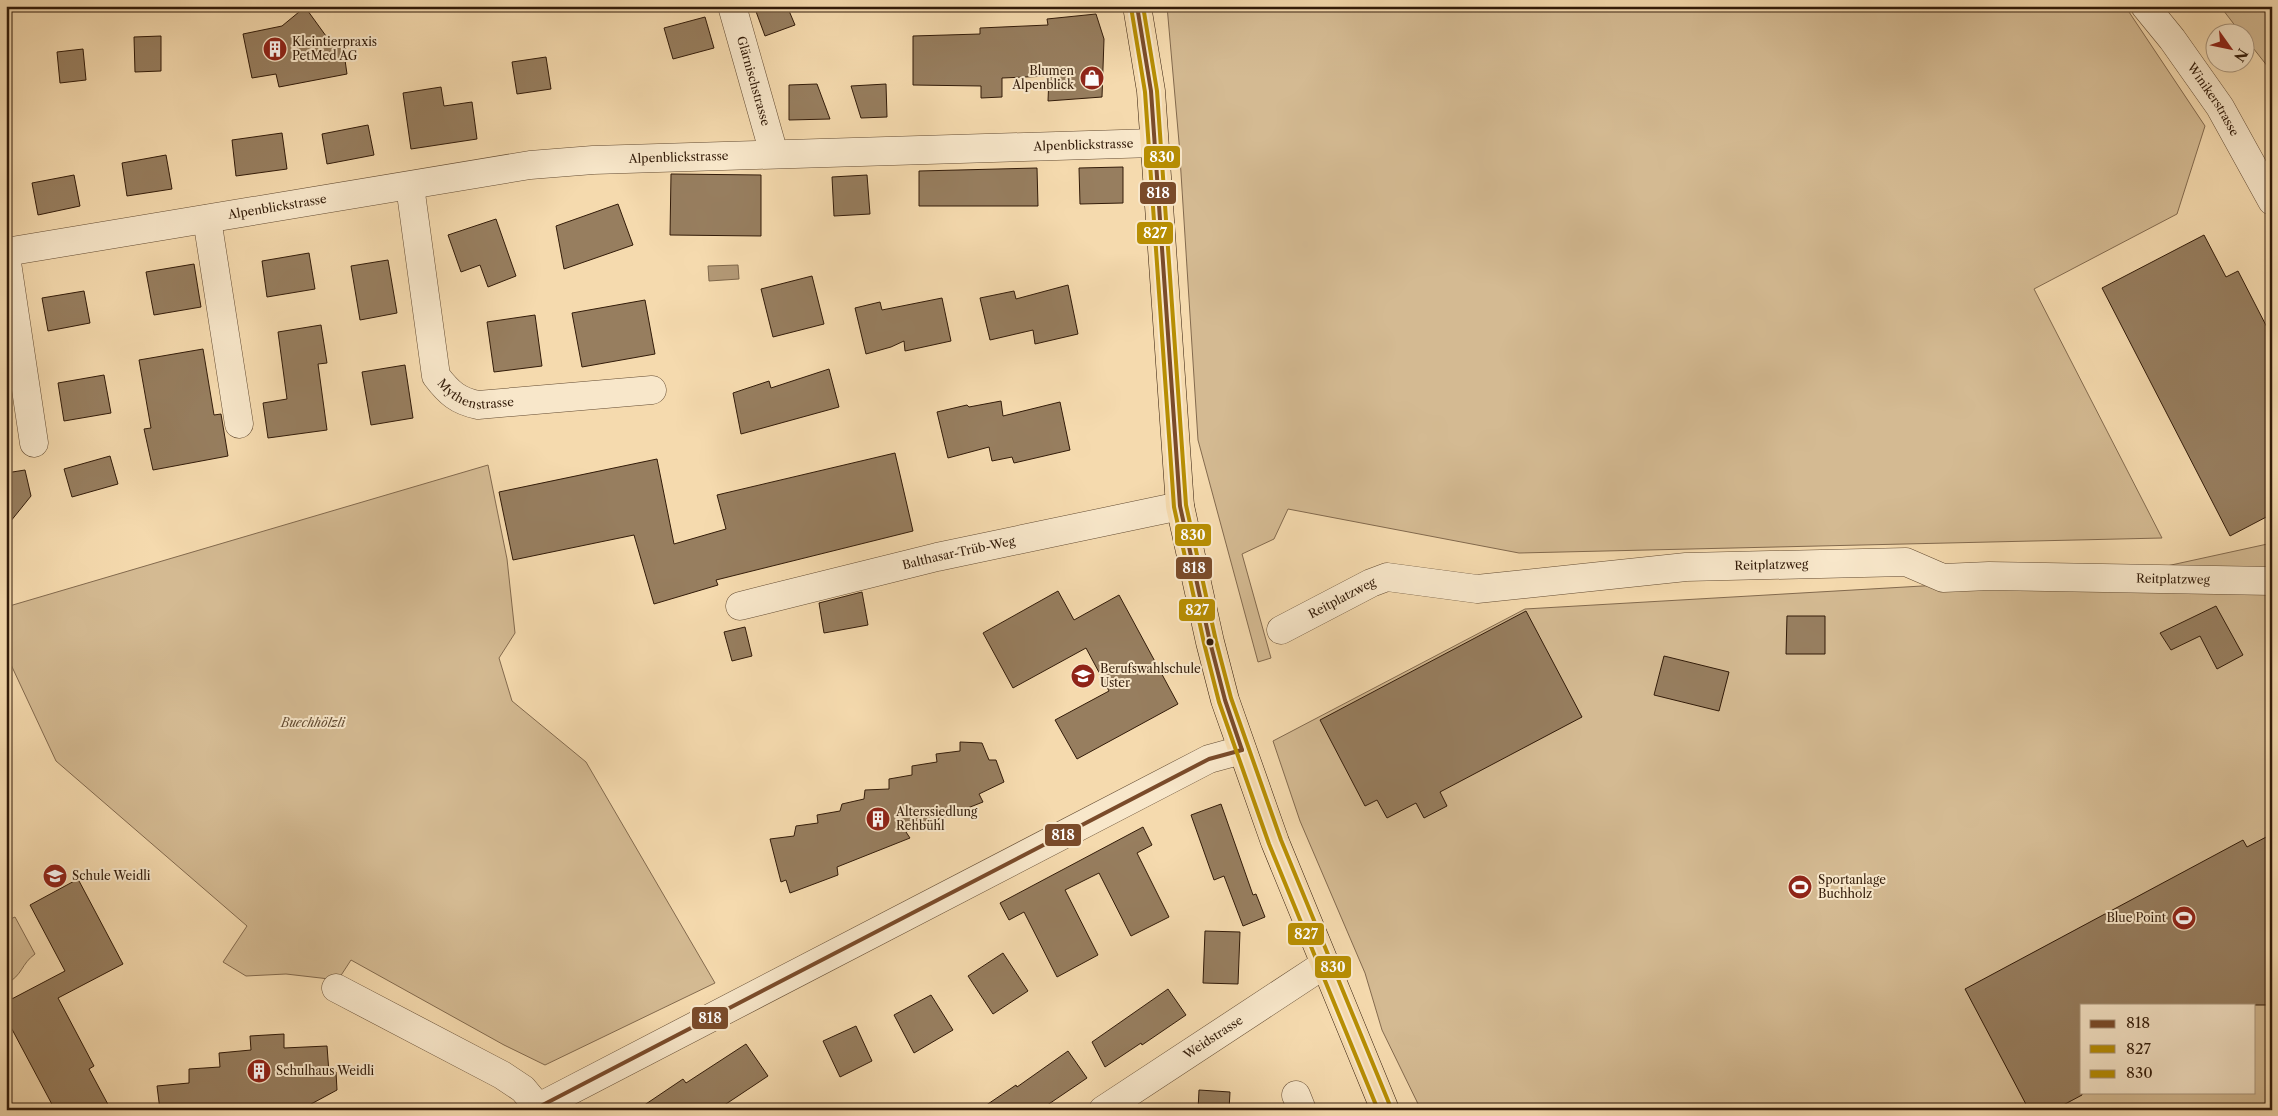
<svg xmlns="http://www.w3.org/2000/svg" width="2278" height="1116" font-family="'Libre Caslon Text',serif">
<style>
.green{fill:#d4ba92;stroke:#836a4e;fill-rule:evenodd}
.water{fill:#b39976;stroke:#7f674a}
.building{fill:#977e5f;stroke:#321b09}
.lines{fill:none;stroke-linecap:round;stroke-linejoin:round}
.minor-casing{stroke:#634b32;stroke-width:29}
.major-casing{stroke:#321b09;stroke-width:29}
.minor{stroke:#f8e7ca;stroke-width:28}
.major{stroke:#f5daae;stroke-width:28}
.bus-1-casing{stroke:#f8e7ca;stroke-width:8}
.bus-2-casing{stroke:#f8e7ca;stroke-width:8}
.bus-3-casing{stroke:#f8e7ca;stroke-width:8}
.bus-1{stroke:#7a4b2a;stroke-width:4}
.bus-2{stroke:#b78e03;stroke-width:4}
.bus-3{stroke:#b78e03;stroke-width:4}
.bus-dot{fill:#321b09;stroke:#f8e7ca;stroke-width:2}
.labels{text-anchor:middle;stroke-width:4;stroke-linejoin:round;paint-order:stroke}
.poi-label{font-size:12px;fill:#321b09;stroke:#f8e7ca;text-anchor:start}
.street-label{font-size:12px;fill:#321b09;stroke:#f8e7ca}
.park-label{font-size:12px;font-style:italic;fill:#634b32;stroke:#f8e7ca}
.line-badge{stroke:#f8e7ca;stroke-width:2}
.badge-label{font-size:14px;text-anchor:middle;font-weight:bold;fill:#fff}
</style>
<rect width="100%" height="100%" fill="#f5daae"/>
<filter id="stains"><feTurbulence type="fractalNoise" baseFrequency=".004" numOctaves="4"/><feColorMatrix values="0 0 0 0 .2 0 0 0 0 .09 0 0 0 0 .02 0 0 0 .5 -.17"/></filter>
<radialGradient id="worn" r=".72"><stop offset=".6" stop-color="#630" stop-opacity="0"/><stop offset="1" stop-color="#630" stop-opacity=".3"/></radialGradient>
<g class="green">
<polygon points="1167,6 2125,6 2205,126 2177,214 2034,289 2162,538 1519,553 1288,509 1274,539 1242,554 1271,658 1258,662 1198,440 1179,142"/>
<polygon points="2220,6 2272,6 2272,72 2246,39 2246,32 2240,32"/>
<polygon points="488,465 507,559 515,633 499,658 512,701 586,762 715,983 545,1065 504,1045 351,960 338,980 286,974 246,976 223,962 247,926 56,761 6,654 6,607"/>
<path d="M2272,543V1110H1421L1382,1030L1365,973L1300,821L1273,741L1525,609L2130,574ZM2082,1005H2254V1092H2082Z"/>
<path d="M15,917L35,954C21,964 23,975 6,984V921Z"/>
</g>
<polygon class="water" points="738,265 739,279 709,281 708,266"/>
<g class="building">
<polygon points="754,6 787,6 795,25 765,36"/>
<polygon points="305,7 334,47 343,46 347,74 279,87 276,74 252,78 243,34 282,26"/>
<polygon points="1096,14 1104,39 1102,97 1048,101 1049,76 1002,78 1002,97 981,98 981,86 913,85 913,36 980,34 980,28 1048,25 1047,19"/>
<polygon points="705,17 714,48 673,59 664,28"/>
<polygon points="161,36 161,71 135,72 134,37"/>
<polygon points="83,49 86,80 60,83 57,52"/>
<polygon points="546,57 551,89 517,94 512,62"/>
<polygon points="817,84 830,119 789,120 789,85"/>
<polygon points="886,84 887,117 861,118 851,86"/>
<polygon points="441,87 444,106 472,102 477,139 411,149 403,93"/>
<polygon points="368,125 374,155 327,164 322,134"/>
<polygon points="282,133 287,169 236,176 232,140"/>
<polygon points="166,155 172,189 127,196 122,163"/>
<polygon points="1123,167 1123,203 1080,204 1079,168"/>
<polygon points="1037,168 1038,206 919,206 919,171"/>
<polygon points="671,174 761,175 761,236 670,235"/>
<polygon points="74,175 80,206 38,215 32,183"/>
<polygon points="867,175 870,214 834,216 832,177"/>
<polygon points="618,204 633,245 564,269 556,226"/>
<polygon points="496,219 516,276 488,287 480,265 461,272 448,235"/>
<polygon points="2204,235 2226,277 2238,271 2272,337 2272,514 2230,536 2102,288"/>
<polygon points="309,253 315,289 267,297 262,261"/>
<polygon points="388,260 397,313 360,320 351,266"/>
<polygon points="194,264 201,307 154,315 146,272"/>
<polygon points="812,276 824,324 773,337 761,289"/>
<polygon points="1068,285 1078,334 1035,344 1033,330 990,340 980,298 1014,291 1016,299"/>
<polygon points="84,291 90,323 48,331 42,298"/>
<polygon points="942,298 951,341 905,351 904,341 891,347 866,354 855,308 880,302 882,310"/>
<polygon points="645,300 655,354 582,367 572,313"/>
<polygon points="535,315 542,366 494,372 487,322"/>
<polygon points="321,325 327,363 318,364 327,430 268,438 263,403 287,399 278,332"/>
<polygon points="203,349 214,415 221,414 228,456 153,470 144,429 151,428 139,360"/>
<polygon points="405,365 413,418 371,425 362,372"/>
<polygon points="829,369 839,407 741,434 733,393 769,381 771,388"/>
<polygon points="104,375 111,413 64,421 58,383"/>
<polygon points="1001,401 1003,416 1060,402 1070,450 1014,463 1012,457 992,461 989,447 948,458 937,412 967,405 969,407"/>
<polygon points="895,453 913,531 716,580 718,585 654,604 634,535 513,560 499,492 657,459 674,544 726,529 717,495"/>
<polygon points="110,456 118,484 72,497 64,469"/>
<polygon points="25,470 31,496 6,527 6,473"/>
<polygon points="1058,591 1074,620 1119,595 1178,704 1077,759 1055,720 1109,691 1086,648 1013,688 983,633"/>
<polygon points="862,592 868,625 824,633 819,603"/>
<polygon points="2216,606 2243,655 2217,669 2200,636 2171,650 2160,633"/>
<polygon points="1526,611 1582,717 1440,792 1447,806 1424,818 1416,803 1387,818 1377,800 1365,806 1320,720"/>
<polygon points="1787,616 1825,616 1825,654 1786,654"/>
<polygon points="745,627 752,656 732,661 724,632"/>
<polygon points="1664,656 1729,672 1719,711 1654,695"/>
<polygon points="960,742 982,743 989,760 996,760 1004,782 979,794 983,802 906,832 910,838 837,867 838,875 790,893 786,880 781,882 770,839 794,836 796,826 818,823 817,815 840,811 842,804 864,799 865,790 889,789 889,779 912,775 912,766 937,762 936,754 960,751"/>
<polygon points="1221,804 1253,895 1256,894 1265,917 1243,926 1224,876 1214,880 1191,815"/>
<polygon points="1143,827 1152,845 1137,853 1169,917 1131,936 1099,873 1065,890 1098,955 1057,977 1024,912 1009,920 1000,903"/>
<polygon points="2272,834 2272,1005 2082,1005 2082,1095 2054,1110 2029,1110 1965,989 2243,840 2247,847"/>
<polygon points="78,879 123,964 58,998 94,1066 89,1069 111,1110 55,1110 6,1018 6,1002 65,971 30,905"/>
<polygon points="1205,931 1240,932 1238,984 1203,983"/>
<polygon points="1003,953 1028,991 993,1014 968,976"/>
<polygon points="1168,989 1186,1015 1142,1045 1141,1043 1105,1067 1092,1042"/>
<polygon points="931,995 953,1030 914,1053 894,1015"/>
<polygon points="856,1026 872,1061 840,1077 823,1041"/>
<polygon points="284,1034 284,1048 327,1046 329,1073 336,1072 337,1090 300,1110 160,1110 157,1086 189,1083 189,1069 220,1067 219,1053 251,1050 250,1036"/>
<polygon points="746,1044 768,1076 717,1110 637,1110 683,1079 686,1083"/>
<polygon points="1068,1051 1087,1078 1040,1110 979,1110 1016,1085 1017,1087"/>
<polygon points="1199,1090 1230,1092 1229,1110 1198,1110"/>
</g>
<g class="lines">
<defs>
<g id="minor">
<path id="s1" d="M732,6L774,154"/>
<path id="s2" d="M2145,6L2172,39L2220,107L2272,201"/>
<path id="s3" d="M410,186L436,376C449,393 458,401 478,405L652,390"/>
<polyline points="207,219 239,424"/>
<path id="s4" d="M6,252L530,165L593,160L1154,143"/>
<polyline points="6,256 34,443"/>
<path id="s5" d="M740,606L937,557L1180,506"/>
<path id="s6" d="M1281,630L1371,583L1387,577L1477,589L1686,567L1906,562L1943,578L1989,576L2272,581"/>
<polyline points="336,988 502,1075 523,1089 538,1107"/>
<polyline points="1296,1095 1302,1110"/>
<polyline points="533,1110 1209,759 1242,750"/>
<path id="s7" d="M1103,1110L1325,964"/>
</g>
<polyline id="major" points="1137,6 1151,91 1180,506 1210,642 1225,700 1275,842 1385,1110"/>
</defs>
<use href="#minor" class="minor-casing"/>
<use href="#major" class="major-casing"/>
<use href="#minor" class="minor"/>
<use href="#major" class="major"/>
<defs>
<g id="bus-1">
<polyline points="1137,6 1151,91 1180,506 1210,642 1225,700 1242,750"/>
<polyline points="533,1110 1209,759 1242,750"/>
</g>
<polyline id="bus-2" points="1131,7 1145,92 1174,507 1204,643 1219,702 1269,844 1378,1110"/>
<polyline id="bus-3" points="1143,6 1157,91 1186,505 1216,641 1231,698 1281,840 1391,1108"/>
</defs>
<use href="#bus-1" class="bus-1-casing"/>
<use href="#bus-2" class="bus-2-casing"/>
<use href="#bus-3" class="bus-3-casing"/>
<use href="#bus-1" class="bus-1"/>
<use href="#bus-2" class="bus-2"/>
<use href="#bus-3" class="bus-3"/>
</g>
<defs>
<symbol id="building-disc" viewBox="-11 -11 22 22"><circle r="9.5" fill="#8f2418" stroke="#f8e7ca"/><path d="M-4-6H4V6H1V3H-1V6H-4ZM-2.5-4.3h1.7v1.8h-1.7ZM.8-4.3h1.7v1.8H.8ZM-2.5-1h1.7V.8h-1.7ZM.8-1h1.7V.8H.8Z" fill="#fff"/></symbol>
<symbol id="shop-disc" viewBox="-11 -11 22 22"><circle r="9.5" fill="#8f2418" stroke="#f8e7ca"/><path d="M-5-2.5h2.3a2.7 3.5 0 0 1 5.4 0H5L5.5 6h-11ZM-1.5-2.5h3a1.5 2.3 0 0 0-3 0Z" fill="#fff"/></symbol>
<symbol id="school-disc" viewBox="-11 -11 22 22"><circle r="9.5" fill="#8f2418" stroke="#f8e7ca"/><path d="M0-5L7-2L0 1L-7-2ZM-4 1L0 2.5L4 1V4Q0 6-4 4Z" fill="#fff"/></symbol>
<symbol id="stadium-disc" viewBox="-11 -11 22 22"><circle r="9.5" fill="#8f2418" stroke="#f8e7ca"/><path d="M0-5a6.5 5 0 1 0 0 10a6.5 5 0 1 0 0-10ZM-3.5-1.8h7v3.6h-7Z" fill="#fff"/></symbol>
</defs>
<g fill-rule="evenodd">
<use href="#building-disc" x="261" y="35" width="28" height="28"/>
<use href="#shop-disc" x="1078" y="64" width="28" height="28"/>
<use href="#school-disc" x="1069" y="662" width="28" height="28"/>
<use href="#building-disc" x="864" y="805" width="28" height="28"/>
<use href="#school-disc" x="41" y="862" width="28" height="28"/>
<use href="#stadium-disc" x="1786" y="873" width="28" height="28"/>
<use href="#stadium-disc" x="2170" y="904" width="28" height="28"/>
<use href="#building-disc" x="245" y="1057" width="28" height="28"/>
</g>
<circle class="bus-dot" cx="1210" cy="642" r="4.5"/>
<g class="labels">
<g class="poi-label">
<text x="292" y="46">Kleintierpraxis<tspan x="292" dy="14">PetMed AG</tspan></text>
<text x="1074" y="75" text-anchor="end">Blumen<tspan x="1074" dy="14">Alpenblick</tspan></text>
<text x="1100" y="673">Berufswahlschule<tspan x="1100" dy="14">Uster</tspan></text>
<text x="896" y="816">Alterssiedlung<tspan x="896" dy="14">Rehbühl</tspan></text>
<text x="72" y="880">Schule Weidli</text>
<text x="1818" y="884">Sportanlage<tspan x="1818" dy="14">Buchholz</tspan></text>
<text x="2166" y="922" text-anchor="end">Blue Point</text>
<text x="276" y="1075">Schulhaus Weidli</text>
</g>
<g class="street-label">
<text dy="4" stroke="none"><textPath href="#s1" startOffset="78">Glärnischstrasse</textPath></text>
<text dy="4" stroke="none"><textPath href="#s2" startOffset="116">Winikerstrasse</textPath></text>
<text dy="4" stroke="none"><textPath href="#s4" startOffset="1085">Alpenblickstrasse</textPath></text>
<text dy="4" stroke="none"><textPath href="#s4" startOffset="680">Alpenblickstrasse</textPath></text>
<text dy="4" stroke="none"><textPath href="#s4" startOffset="275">Alpenblickstrasse</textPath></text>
<text dy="4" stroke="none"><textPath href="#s3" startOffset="239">Mythenstrasse</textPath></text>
<text dy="4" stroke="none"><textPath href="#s5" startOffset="225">Balthasar-Trüb-Weg</textPath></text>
<text dy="4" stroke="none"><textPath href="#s6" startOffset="505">Reitplatzweg</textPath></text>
<text dy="4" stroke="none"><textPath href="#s6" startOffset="910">Reitplatzweg</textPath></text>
<text dy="4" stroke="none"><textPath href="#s6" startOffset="69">Reitplatzweg</textPath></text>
<text dy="4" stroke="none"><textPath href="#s7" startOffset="132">Weidstrasse</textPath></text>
</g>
<g class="park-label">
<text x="313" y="727">Buechhölzli</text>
</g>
</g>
<g class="line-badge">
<rect x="1143" y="145" width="38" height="24" rx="5" fill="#b78e03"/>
<rect x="1139" y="181" width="38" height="24" rx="5" fill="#7a4b2a"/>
<rect x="1136" y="221" width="38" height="24" rx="5" fill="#b78e03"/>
<rect x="1174" y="523" width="38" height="24" rx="5" fill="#b78e03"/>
<rect x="1175" y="556" width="38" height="24" rx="5" fill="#7a4b2a"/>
<rect x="1178" y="598" width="38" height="24" rx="5" fill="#b78e03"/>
<rect x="1044" y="823" width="38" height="24" rx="5" fill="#7a4b2a"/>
<rect x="1287" y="922" width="38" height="24" rx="5" fill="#b78e03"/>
<rect x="1314" y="955" width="38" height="24" rx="5" fill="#b78e03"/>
<rect x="691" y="1006" width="38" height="24" rx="5" fill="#7a4b2a"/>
</g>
<g class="badge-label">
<text x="1162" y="162">830</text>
<text x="1158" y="198">818</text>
<text x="1155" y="238">827</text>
<text x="1193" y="540">830</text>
<text x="1194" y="573">818</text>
<text x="1197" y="615">827</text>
<text x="1063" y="840">818</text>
<text x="1306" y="939">827</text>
<text x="1333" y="972">830</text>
<text x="710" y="1023">818</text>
</g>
<rect width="2278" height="1116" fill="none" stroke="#f5daae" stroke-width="25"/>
<rect x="8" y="8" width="2263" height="1101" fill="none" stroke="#321b09" stroke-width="2.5"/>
<rect x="12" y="12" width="2253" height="1091" fill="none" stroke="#321b09"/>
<rect x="2080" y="1004" width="175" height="90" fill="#f8e7ca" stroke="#a9957d"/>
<rect x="2090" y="1020" width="25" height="8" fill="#7a4b2a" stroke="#a9957d"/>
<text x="2126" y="1028" font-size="15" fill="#321b09">818</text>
<rect x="2090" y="1045" width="25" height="8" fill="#b78e03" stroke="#a9957d"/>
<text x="2126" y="1054" font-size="15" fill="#321b09">827</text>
<rect x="2090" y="1070" width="25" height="8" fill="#b78e03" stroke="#a9957d"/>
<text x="2126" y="1078" font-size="15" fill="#321b09">830</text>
<g transform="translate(2230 48) rotate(123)"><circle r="24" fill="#f8e7ca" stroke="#a9957d"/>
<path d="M0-4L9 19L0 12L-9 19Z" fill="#8f2418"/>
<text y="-8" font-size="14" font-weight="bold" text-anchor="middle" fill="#321b09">N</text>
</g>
<rect width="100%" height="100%" filter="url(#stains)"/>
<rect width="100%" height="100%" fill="url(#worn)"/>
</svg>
